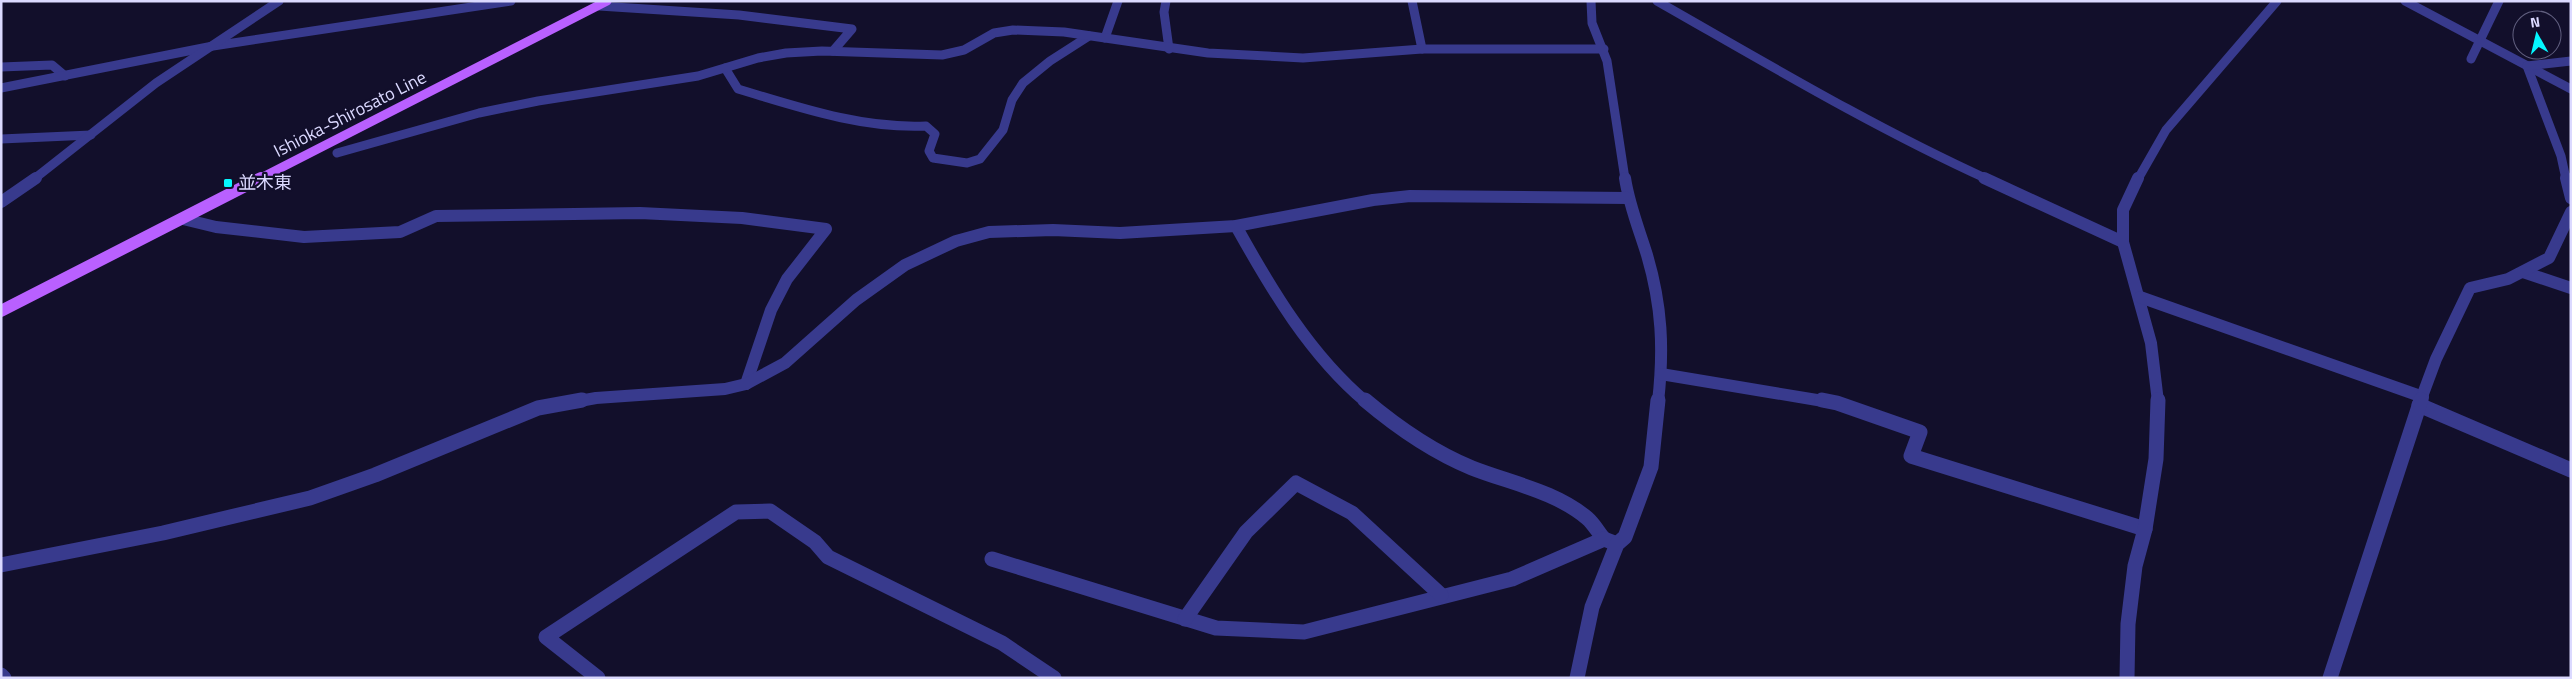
<svg xmlns="http://www.w3.org/2000/svg" width="2572" height="679" font-family="'Titillium Web','Noto Sans JP',sans-serif">
<style>
.lines{fill:none;stroke-linecap:round;stroke-linejoin:round}
.service-far2{stroke:#383a8d;stroke-width:9}
.service-far1{stroke:#383a8d;stroke-width:12}
.service{stroke:#383a8d;stroke-width:15}
.minor-far2{stroke:#383a8d;stroke-width:9}
.minor-far1{stroke:#383a8d;stroke-width:12}
.minor{stroke:#383a8d;stroke-width:15}
.tertiary-far1{stroke:#383a8d;stroke-width:9}
.tertiary{stroke:#383a8d;stroke-width:15}
.primary-far1{stroke:#b960ff;stroke-width:9}
.primary{stroke:#b960ff;stroke-width:12}
.poi-dot{fill:#05f7ff;stroke:#120f2b;stroke-width:2}
.labels{text-anchor:middle;stroke-width:4.5;stroke-linejoin:round;paint-order:stroke}
.street-label{font-size:18px;fill:#dbd9ff;stroke:#120f2b}
.poi-label{font-size:18px;fill:#dbd9ff;stroke:#120f2b;text-anchor:start}
</style>
<rect width="100%" height="100%" fill="#120f2b"/>
<g class="lines">
<g class="service-far2">
<polyline points="599,6 739,15 852,29 833,51"/>
<polyline points="1105,38 1118,1"/>
<polyline points="1,67 52,65 65,76"/>
<polyline points="1,139 91,135"/>
</g>
<polyline class="service-far1" points="183,219 216,227 304,237 400,232 436,216 640,213 742,218 826,229 787,279 771,310 746,384"/>
<polyline class="service" points="598,678 546,637 736,512 770,511 815,542 828,557 1002,643 1054,678"/>
<g class="minor-far2">
<polyline points="1166,1 1164,12 1169,49"/>
<polyline points="1412,1 1422,49"/>
<polyline points="1591,1 1592,23 1607,61 1625,179"/>
<path d="M1657,1C1766,63 1873,127 1987,179"/>
<polyline points="2405,1 2571,89"/>
<polyline points="2527,66 2561,156 2566,179"/>
<polyline points="2527,66 2571,61"/>
<path d="M725,68L738,89C798,107 862,129 926,126L935,134L929,151L933,158L967,163L980,159L1003,130L1012,100L1023,83L1050,61L1089,36"/>
<polyline points="1,88 213,46 511,1"/>
<polyline points="337,153 479,113 538,101 698,76 758,58 786,53 822,51 942,55 964,50 994,33 1013,30 1064,32 1208,53 1303,58 1422,49 1604,49"/>
<polyline points="34,179 156,83 279,1"/>
<polyline points="2138,179 2166,130 2277,1"/>
</g>
<g class="minor-far1">
<path d="M1625,178C1629,205 1639,229 1647,255C1662,306 1664,349 1658,402"/>
<polyline points="1984,178 2123,242"/>
<polyline points="2138,178 2123,210 2123,242 2151,343 2158,402"/>
<polyline points="2566,178 2571,198"/>
<polyline points="1,202 36,178"/>
<path d="M1236,226C1271,289 1310,355 1366,402"/>
<polyline points="2523,272 2571,288"/>
<polyline points="2140,297 2423,397"/>
<polyline points="1661,374 1829,402"/>
<polyline points="574,402 596,398 725,389 746,384 785,363 856,300 905,265 956,241 989,232 1053,230 1120,233 1236,226 1373,200 1410,196 1628,198"/>
<polyline points="2420,402 2436,359 2470,288 2508,279 2549,258 2571,212"/>
</g>
<g class="minor">
<path d="M1365,400C1397,427 1433,452 1472,468C1510,483 1555,491 1587,518C1594,524 1598,532 1604,539"/>
<polyline points="1822,400 1837,403 1920,432 1911,456 2145,529"/>
<polyline points="2419,405 2571,470"/>
<polyline points="992,559 1216,628 1304,632 1512,579 1604,539 1617,544"/>
<polyline points="1,565 163,533 310,498 375,475 538,408 582,400"/>
<polyline points="1185,619 1246,532 1296,483 1352,513 1441,595"/>
<polyline points="1577,678 1592,607 1617,544 1625,537 1651,467 1658,400"/>
<polyline points="2127,678 2128,624 2135,566 2145,529 2156,459 2158,400"/>
<polyline points="2330,678 2421,400"/>
</g>
<polyline class="tertiary-far1" points="2471,59 2499,1"/>
<polyline class="tertiary" points="1,675 4,678"/>
<polyline class="primary-far1" points="259,179 607,1"/>
<polyline class="primary" points="1,311 261,178"/>
</g>
<rect class="poi-dot" x="223" y="178" width="10" height="10" rx="2.5"/>
<g class="labels">
<g class="street-label">
<text transform="translate(350 114) rotate(-27)" y="6">Ishioka-Shirosato Line</text>
</g>
<g class="poi-label">
<text x="238" y="189">並木東</text>
</g>
</g>
<rect width="2572" height="679" fill="none" stroke="#dbd9ff" stroke-width="5"/>
<g transform="translate(2537 35) rotate(352)"><circle r="24" fill="#120f2b" stroke="#626080"/>
<path d="M0-4L9 19L0 12L-9 19Z" fill="#05f7ff"/>
<text y="-8" font-size="14" font-weight="bold" text-anchor="middle" fill="#dbd9ff">N</text>
</g>
</svg>
